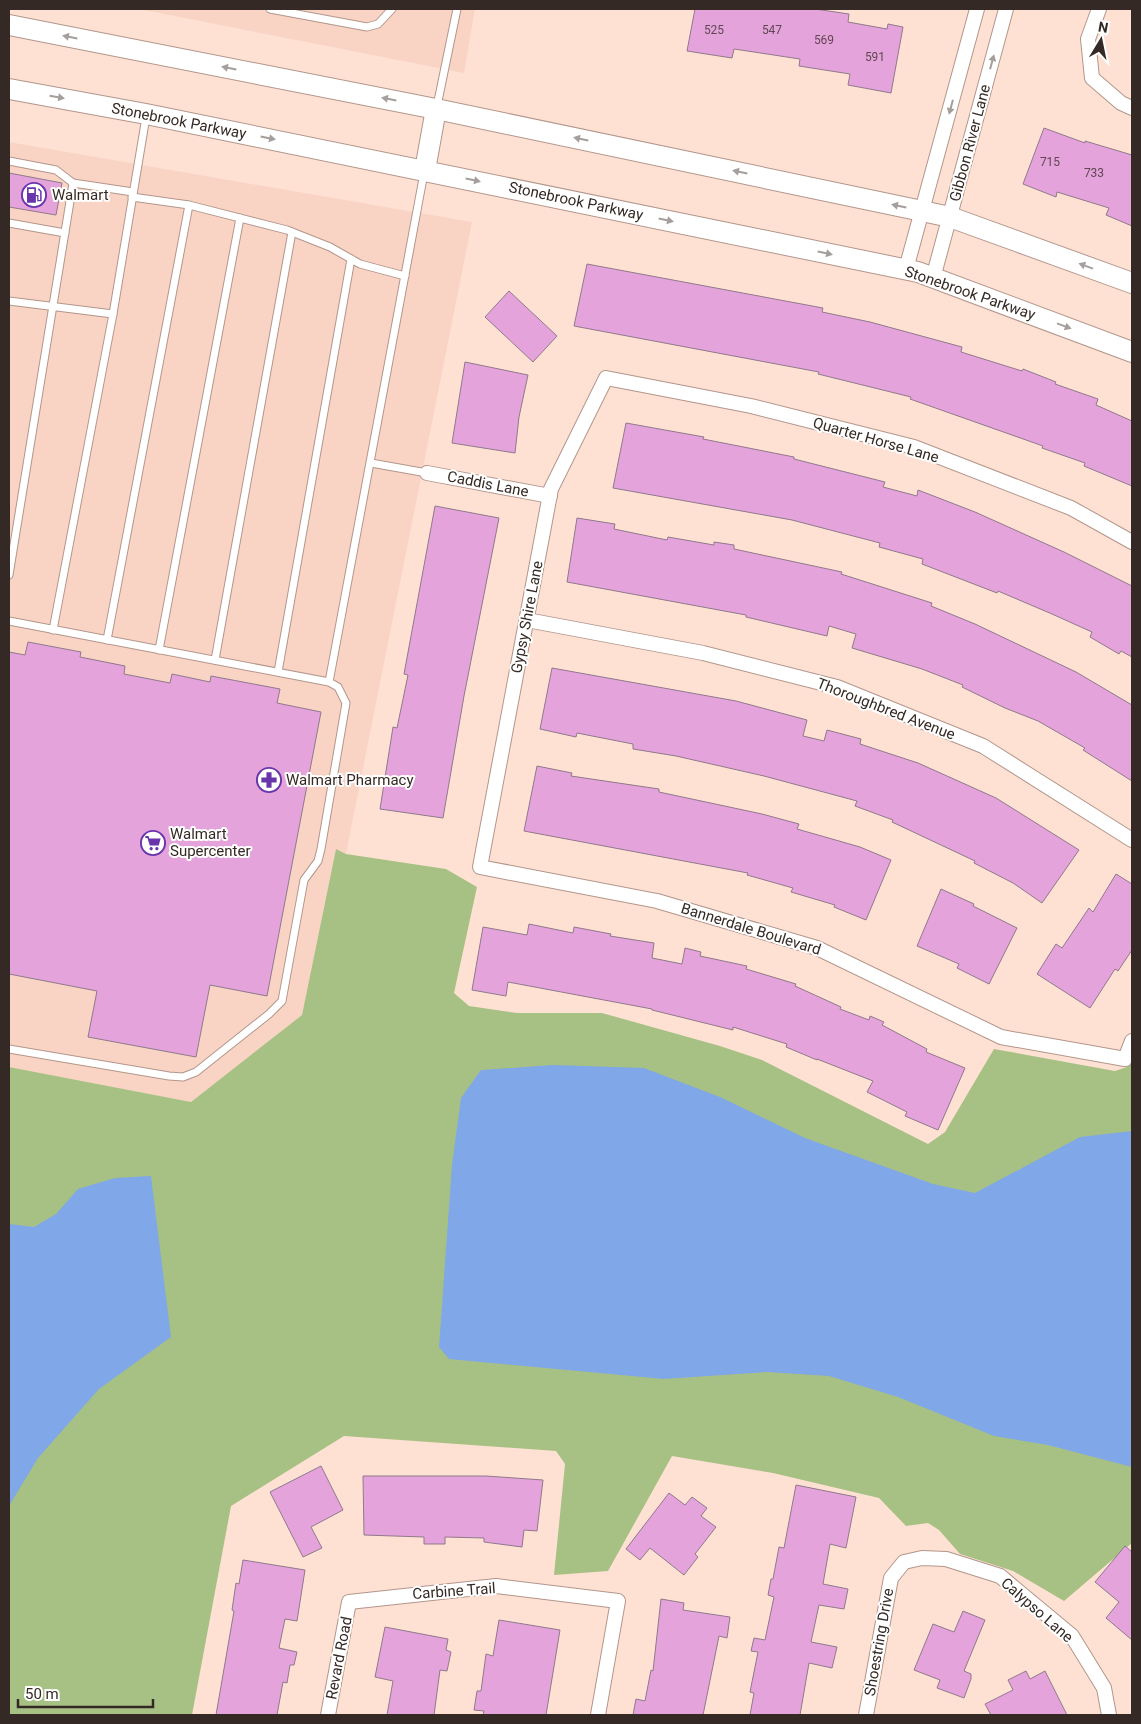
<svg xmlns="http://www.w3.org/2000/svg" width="1141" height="1724" font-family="Roboto,sans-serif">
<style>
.built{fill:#f9d4c5}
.green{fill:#a7c184}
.water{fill:#80a7e7}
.building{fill:#e4a4db;stroke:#8f798b}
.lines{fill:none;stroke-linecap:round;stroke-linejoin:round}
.lane-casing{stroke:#b3968b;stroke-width:9}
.street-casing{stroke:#b3968b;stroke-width:16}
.secondary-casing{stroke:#b3968b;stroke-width:22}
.lane{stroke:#fff;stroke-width:7}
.street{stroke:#fff;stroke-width:14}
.secondary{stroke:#fff;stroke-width:20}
.oneway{fill:#a49f9c}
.labels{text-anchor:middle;stroke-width:4;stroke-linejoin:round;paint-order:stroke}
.number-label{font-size:12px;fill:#604852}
.street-label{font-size:15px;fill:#342924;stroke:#fff}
.poi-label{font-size:15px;fill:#342924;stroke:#fff;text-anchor:start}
</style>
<rect width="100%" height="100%" fill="#ffe1d4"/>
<g class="built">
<polygon points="139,9 475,9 464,73"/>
<polygon points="9,142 472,222 346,854 336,849 302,1015 191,1102 9,1067"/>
</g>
<polygon class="green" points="336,849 346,854 446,869 477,887 454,993 469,1006 517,1013 602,1013 720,1046 762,1060 928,1144 945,1132 994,1049 1115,1071 1127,1067 1132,1057 1132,1543 1064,1601 1013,1571 960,1554 939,1530 928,1523 906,1526 879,1498 773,1473 672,1456 608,1571 554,1575 565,1464 556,1451 344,1436 231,1506 192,1715 9,1715 9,1067 191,1102 302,1015"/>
<g class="water">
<polygon points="553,1065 644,1068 720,1097 805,1138 933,1184 975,1193 1080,1137 1132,1131 1132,1467 1048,1445 994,1436 898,1397 829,1376 767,1372 664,1379 449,1359 439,1347 452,1165 461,1098 481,1070"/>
<polygon points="151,1176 171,1337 99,1389 38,1458 9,1506 9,1224 34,1227 56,1214 78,1189 115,1178"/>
</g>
<g class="building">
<polygon points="695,9 815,9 849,14 848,22 887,29 888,24 903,27 891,93 848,85 850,74 799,66 800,59 734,49 732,58 687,51"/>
<polygon points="1044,128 1085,143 1085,141 1132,155 1132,226 1106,215 1109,208 1057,192 1056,197 1023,184"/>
<polygon points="9,173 62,183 56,215 9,207"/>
<polygon points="587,264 823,308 822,312 870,322 962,347 961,352 1022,371 1023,369 1056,382 1055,384 1098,399 1096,405 1132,421 1132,486 1084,466 1085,463 1042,448 1043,446 910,399 911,397 818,374 819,372 574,326"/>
<polygon points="509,291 557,336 533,362 485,317"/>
<polygon points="465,362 528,375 519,417 515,453 452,443"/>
<polygon points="626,423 704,437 703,439 794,457 794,459 885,482 883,487 917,496 918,490 975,512 1064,552 1132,586 1132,657 1121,651 1119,654 1090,637 1092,632 1052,614 998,591 997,593 922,564 923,559 879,547 880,543 792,520 613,488"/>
<polygon points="435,506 499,518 464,696 443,818 380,809 393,727 397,728 408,675 404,674"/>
<polygon points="577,518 615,524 614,529 667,540 668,537 714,545 714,542 734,545 734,549 842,572 841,574 932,603 931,606 975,624 1076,672 1132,705 1132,781 1083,750 1085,748 1038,721 1005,708 962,687 963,685 922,669 852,648 856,634 829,626 827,636 746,617 746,615 567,582"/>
<polygon points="28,642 81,652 80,657 125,666 124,674 170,683 172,674 210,682 211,676 280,689 277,703 321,712 267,996 210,985 196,1057 88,1037 97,991 9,974 9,652 25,655"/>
<polygon points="552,668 736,701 807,720 803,736 824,741 827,730 861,739 860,744 918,763 996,798 1079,850 1042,903 1013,883 974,863 975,861 892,822 893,820 855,806 857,801 764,776 676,756 633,749 633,744 577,733 576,737 540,729"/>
<polygon points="537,766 572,773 571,776 659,789 659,792 762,814 799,824 797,829 860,847 891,860 866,920 834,907 835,905 791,892 793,888 747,875 748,873 524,831"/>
<polygon points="1116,874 1132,884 1132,950 1118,971 1115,969 1090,1008 1037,974 1056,944 1062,948 1089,908 1093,912"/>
<polygon points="941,889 974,904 973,906 1017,928 989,984 957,968 959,964 917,946"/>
<polygon points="529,924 573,933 574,927 611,934 610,936 654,943 652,958 682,964 685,948 701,952 700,956 747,966 746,969 796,984 795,986 841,1007 840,1009 869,1020 870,1016 884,1022 882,1025 927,1049 926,1052 965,1068 938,1130 905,1116 907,1112 867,1092 873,1081 817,1059 817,1060 786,1047 787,1044 733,1027 733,1030 652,1010 652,1009 508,982 506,996 472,990 483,927 527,935"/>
<polygon points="321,1466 343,1510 311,1527 322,1548 303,1557 270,1492"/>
<polygon points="363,1476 486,1476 543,1480 537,1531 524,1530 522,1547 484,1542 484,1538 445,1537 445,1544 424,1544 424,1537 364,1535"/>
<polygon points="796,1485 856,1497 846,1548 830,1544 823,1584 848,1589 844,1609 819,1605 811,1642 837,1647 832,1668 809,1663 800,1715 750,1715 754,1693 750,1692 758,1652 751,1651 754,1638 765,1640 774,1597 768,1595 771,1579 773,1579 779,1547 784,1548"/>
<polygon points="669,1493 685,1505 692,1497 707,1508 701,1516 716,1527 695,1554 698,1557 684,1575 650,1548 640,1560 626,1549"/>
<polygon points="1125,1546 1132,1552 1132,1640 1106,1618 1119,1602 1095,1582"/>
<polygon points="243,1560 305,1570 297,1621 285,1619 279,1648 297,1652 294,1665 290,1665 287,1683 283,1682 277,1715 216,1715 234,1611 232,1610 236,1583 239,1584"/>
<polygon points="661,1599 684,1603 683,1610 730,1617 727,1638 719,1636 703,1715 633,1715 636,1699 645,1701 651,1670 653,1671"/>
<polygon points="963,1611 985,1620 964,1671 971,1674 971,1679 964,1698 937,1688 940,1680 914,1670 933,1624 954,1632"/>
<polygon points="499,1620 560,1630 546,1715 483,1715 484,1711 474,1710 477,1691 481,1691 486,1654 493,1656"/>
<polygon points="385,1627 448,1639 446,1650 451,1652 447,1671 440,1670 434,1715 387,1715 393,1681 375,1677"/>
<polygon points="1026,1671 1030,1679 1045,1671 1067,1715 991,1715 985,1704 1013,1690 1008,1680"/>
</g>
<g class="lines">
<defs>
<g id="lane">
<polyline points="270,9 367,27 378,24 392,9"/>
<polyline points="437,106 457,9"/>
<polyline points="9,161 56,170 73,183 133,192"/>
<polyline points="189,205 287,230 330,247 360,264 405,276"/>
<polyline points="9,223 65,233"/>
<polyline points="9,301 113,314 146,117"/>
<polyline points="371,463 427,473"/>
<polyline points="9,575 73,183"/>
<polyline points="9,621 329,682 338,687 346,703 321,849 318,861 304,880 282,1001 269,1014 196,1072 183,1077 169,1076 9,1049"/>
<polyline points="53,630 113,314"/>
<polyline points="107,640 189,205 132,197"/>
<polyline points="159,650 240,218"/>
<polyline points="215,660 292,232"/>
<polyline points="278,672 351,259"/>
<polyline points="329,682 424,173"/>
</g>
<g id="street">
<polyline points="1099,9 1088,39 1092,78 1121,103 1132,108"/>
<polyline points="906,269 977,9"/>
<polyline points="933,278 1006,9"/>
<polyline points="427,473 550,496"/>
<polyline points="1132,542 1071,508 914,447 751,406 606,378 551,489 480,867 657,901 817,948 1001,1037 1125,1059 1132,1041"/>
<polyline points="527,620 703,653 837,687 983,746 1132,840"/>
<polyline points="328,1715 349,1602 496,1586 618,1601 598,1715"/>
<polyline points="866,1715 891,1578 904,1562 922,1558 946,1559 1000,1576 1072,1636 1104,1688 1109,1715"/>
</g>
<g id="secondary">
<polyline points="9,25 436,109 922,211 950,217 1132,283"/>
<polyline points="9,89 146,114 918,272 1132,352"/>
<polyline points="425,170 436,109"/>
</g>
</defs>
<use href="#lane" class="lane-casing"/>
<use href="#street" class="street-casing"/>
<use href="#secondary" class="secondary-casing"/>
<use href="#lane" class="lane"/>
<use href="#street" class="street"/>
<use href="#secondary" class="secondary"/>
</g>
<defs><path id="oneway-solid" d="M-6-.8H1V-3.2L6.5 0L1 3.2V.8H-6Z" transform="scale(1.25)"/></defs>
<g class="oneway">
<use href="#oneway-solid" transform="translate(70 37) rotate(-169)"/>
<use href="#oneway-solid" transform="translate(992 62) rotate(-75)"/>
<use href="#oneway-solid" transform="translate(229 68) rotate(-169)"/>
<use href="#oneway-solid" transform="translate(57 97) rotate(10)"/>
<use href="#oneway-solid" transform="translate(389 99) rotate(-169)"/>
<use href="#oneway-solid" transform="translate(951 107) rotate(105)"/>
<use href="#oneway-solid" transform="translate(268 138) rotate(11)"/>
<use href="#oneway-solid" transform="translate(581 139) rotate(-168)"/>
<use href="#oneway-solid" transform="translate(740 172) rotate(-168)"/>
<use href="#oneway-solid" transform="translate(473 180) rotate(12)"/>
<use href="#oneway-solid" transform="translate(899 206) rotate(-168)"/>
<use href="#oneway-solid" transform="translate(666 220) rotate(12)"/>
<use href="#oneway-solid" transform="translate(825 253) rotate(12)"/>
<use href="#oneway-solid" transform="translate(1086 266) rotate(-160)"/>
<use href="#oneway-solid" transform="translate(1064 326) rotate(20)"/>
</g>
<defs>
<symbol id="fuel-ring" viewBox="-11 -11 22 22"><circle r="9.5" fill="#fff" stroke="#6935ab" stroke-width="1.5"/><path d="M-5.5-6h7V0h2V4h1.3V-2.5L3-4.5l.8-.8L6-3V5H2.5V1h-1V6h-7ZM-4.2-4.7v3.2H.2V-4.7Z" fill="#6935ab"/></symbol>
<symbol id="pharmacy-ring" viewBox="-11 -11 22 22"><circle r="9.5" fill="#fff" stroke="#6935ab" stroke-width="1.5"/><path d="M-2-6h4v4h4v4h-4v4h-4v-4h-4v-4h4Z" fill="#6935ab"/></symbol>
<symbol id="supermarket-ring" viewBox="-11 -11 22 22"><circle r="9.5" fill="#fff" stroke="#6935ab" stroke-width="1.5"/><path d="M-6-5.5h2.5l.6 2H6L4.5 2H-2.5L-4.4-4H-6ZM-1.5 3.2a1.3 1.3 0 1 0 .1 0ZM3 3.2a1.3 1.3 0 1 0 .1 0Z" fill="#6935ab"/></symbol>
</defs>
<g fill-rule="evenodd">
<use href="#fuel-ring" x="20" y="181" width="28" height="28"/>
<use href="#pharmacy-ring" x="255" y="766" width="28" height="28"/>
<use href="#supermarket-ring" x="139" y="829" width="28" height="28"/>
</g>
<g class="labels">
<g class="number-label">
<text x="714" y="34">525</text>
<text x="772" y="34">547</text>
<text x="824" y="44">569</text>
<text x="875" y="61">591</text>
<text x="1050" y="166">715</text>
<text x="1094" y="177">733</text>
</g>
<g class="street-label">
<text transform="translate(179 121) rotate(11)" y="5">Stonebrook Parkway</text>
<text transform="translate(970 143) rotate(-75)" y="5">Gibbon River Lane</text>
<text transform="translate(576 201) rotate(12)" y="5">Stonebrook Parkway</text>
<text transform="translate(970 293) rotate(19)" y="5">Stonebrook Parkway</text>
<text transform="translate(876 440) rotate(16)" y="5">Quarter Horse Lane</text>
<text transform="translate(488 484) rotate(11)" y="5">Caddis Lane</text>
<text transform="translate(527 617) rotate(-79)" y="5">Gypsy Shire Lane</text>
<text transform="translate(886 709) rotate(21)" y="5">Thoroughbred Avenue</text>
<text transform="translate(751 929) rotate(17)" y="5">Bannerdale Boulevard</text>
<text transform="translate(454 1591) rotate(-4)" y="5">Carbine Trail</text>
<text transform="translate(1037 1610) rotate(41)" y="5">Calypso Lane</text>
<text transform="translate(879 1642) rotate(-80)" y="5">Shoestring Drive</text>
<text transform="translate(339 1658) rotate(-79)" y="5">Revard Road</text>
</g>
<g class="poi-label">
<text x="52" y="200">Walmart</text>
<text x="286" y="785">Walmart Pharmacy</text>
<text x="170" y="839">Walmart<tspan x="170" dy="17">Supercenter</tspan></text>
</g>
</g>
<rect width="1141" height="1724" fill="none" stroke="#342924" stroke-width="20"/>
<g transform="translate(1101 40) rotate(10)" stroke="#ffffff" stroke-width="4" paint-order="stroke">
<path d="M0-4L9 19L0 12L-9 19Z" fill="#342924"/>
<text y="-8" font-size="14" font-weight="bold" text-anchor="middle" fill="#342924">N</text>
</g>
<path d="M18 1699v8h135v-8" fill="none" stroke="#342924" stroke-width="2.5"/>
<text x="25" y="1699" font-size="15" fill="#342924" stroke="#ffffff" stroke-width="4" paint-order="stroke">50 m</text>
</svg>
